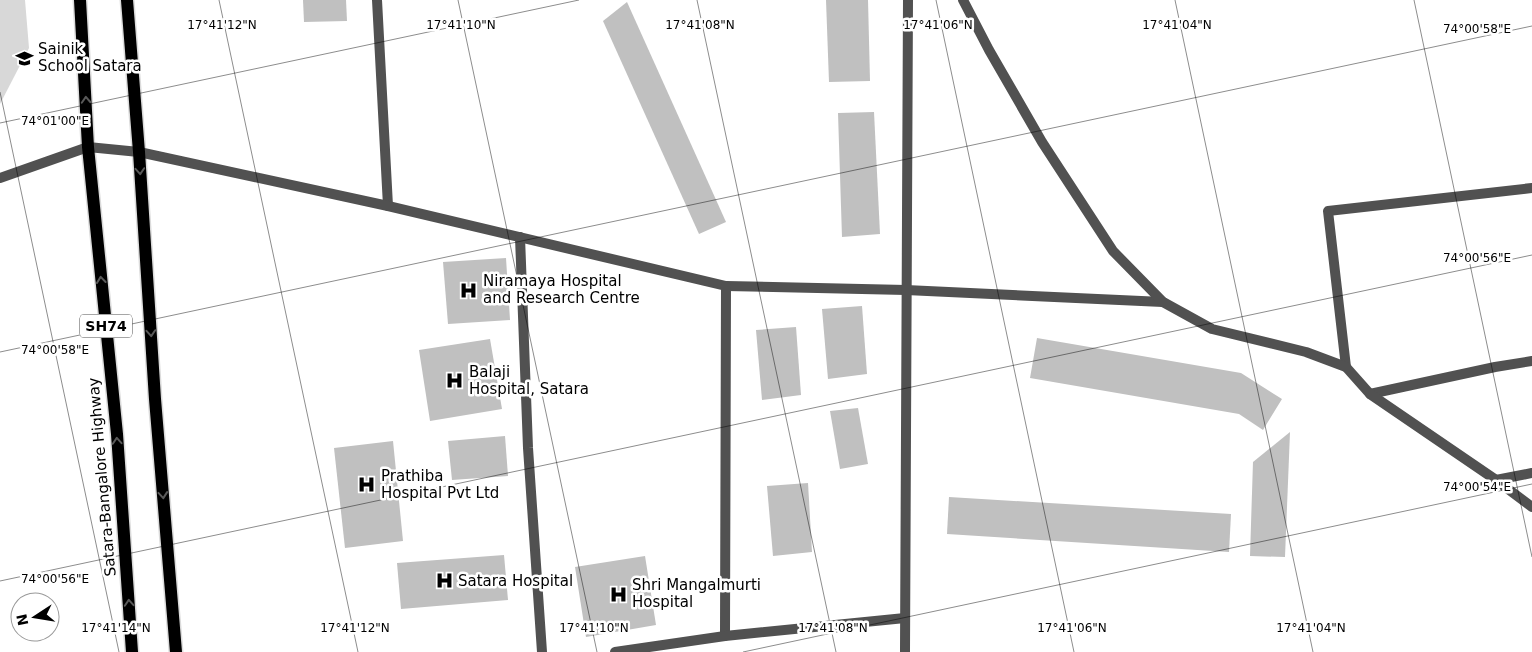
<svg xmlns="http://www.w3.org/2000/svg" width="1532" height="652" font-family="'DejaVu Sans',sans-serif">
<style>
.grass{fill:#d8d8d8}
.building{fill:#c0c0c0}
.lines{fill:none;stroke-linecap:round;stroke-linejoin:round}
.primary-casing{stroke:#dbdbdb;stroke-width:15}
.minor{stroke:#515151;stroke-width:10}
.tertiary{stroke:#515151;stroke-width:10}
.primary{stroke:#000;stroke-width:12}
.oneway{stroke:#595959}
.ticks{fill:none;stroke:#000;stroke-width:1;stroke-opacity:0.45}
.labels{text-anchor:middle;stroke-width:5;stroke-linejoin:round;paint-order:stroke}
.shield{fill:#fff;stroke:#4c4c4c;stroke-width:1}
.shield-label{font-size:14px;font-weight:bold;fill:#000}
.poi-label{font-size:15px;fill:#000;stroke:#fff;text-anchor:start}
.street-label{font-size:15px;fill:#000;stroke:#fff}
.ticks-label{font-size:12px;text-anchor:middle;fill:#000;stroke:#fff;stroke-width:5;stroke-linejoin:round;paint-order:stroke}
</style>
<rect width="100%" height="100%" fill="#fff"/>
<polygon class="grass" points="0,0 25,0 29,48 0,104"/>
<g class="building">
<polygon points="303,0 346,0 347,21 304,22"/>
<polygon points="826,0 868,0 870,81 829,82"/>
<polygon points="627,2 726,222 699,234 603,21"/>
<polygon points="874,112 880,234 842,237 838,113"/>
<polygon points="506,258 510,320 448,324 443,262"/>
<polygon points="862,306 867,374 828,379 822,309"/>
<polygon points="796,327 801,395 762,400 756,330"/>
<polygon points="1037,338 1241,373 1282,399 1263,430 1239,414 1030,378"/>
<polygon points="490,339 502,409 430,421 419,350"/>
<polygon points="858,408 868,464 840,469 830,411"/>
<polygon points="1290,432 1285,557 1250,556 1253,462"/>
<polygon points="505,436 508,476 452,480 448,441"/>
<polygon points="393,441 403,541 345,548 334,448"/>
<polygon points="808,483 812,552 773,556 767,486"/>
<polygon points="949,497 1231,514 1229,552 947,534"/>
<polygon points="504,555 508,600 401,609 397,563"/>
<polygon points="645,556 656,625 586,637 575,567"/>
</g>
<g class="lines">
<defs>
<g id="primary">
<polyline points="80,0 88,147 117,434 132,652"/>
<polyline points="127,0 139,152 155,399 176,652"/>
</g>
</defs>
<use href="#primary" class="primary-casing"/>
<g class="minor">
<polyline points="377,0 388,206"/>
<polyline points="0,178 88,147 139,152 388,206 726,286 906,290 1163,302"/>
<polyline points="520,237 528,448 542,652"/>
<polyline points="1346,367 1328,211 1532,188"/>
<polyline points="1370,394 1495,367 1532,361"/>
<polyline points="1496,480 1532,473"/>
<polyline points="725,636 726,286"/>
<polyline points="615,652 725,636 905,618"/>
<polyline points="905,652 908,0"/>
</g>
<polyline class="tertiary" points="963,0 989,50 1042,142 1113,251 1163,302 1212,329 1306,352 1346,367 1370,394 1496,480 1532,507"/>
<use href="#primary" class="primary"/>
</g>
<defs><path id="oneway-chevron" d="M-2-3.5L2.5 0L-2 3.5" fill="none" stroke-width="1.6" stroke-linecap="round" stroke-linejoin="round" transform="scale(1.25)"/></defs>
<g class="oneway">
<use href="#oneway-chevron" transform="translate(86 100) rotate(-93)"/>
<use href="#oneway-chevron" transform="translate(140 171) rotate(86)"/>
<use href="#oneway-chevron" transform="translate(101 280) rotate(-96)"/>
<use href="#oneway-chevron" transform="translate(151 333) rotate(86)"/>
<use href="#oneway-chevron" transform="translate(117 441) rotate(-94)"/>
<use href="#oneway-chevron" transform="translate(163 495) rotate(85)"/>
<use href="#oneway-chevron" transform="translate(129 603) rotate(-94)"/>
</g>
<path class="ticks" d="M219,0L358,652M458,0L597,652M697,0L836,652M936,0L1074,652M1175,0L1313,652M1414,0L1532,557M0,92L119,652M0,123L579,0M0,352L1532,26M0,581L1532,255M743,652L1532,484"/>
<defs>
<symbol id="school-bare" viewBox="-9 -9 18 18"><path d="M0-5L7-2L0 1L-7-2ZM-4 1L0 2.5L4 1V4Q0 6-4 4Z" fill="#000" stroke="#fff" stroke-width="2.5" paint-order="stroke"/></symbol>
<symbol id="hospital-bare" viewBox="-9 -9 18 18"><path d="M-5-5h3v3.5h4V-5h3V5h-3V1.5h-4V5h-3Z" fill="#000" stroke="#fff" stroke-width="2.5" paint-order="stroke"/></symbol>
</defs>
<g fill-rule="evenodd">
<use href="#school-bare" x="12" y="46" width="25" height="25"/>
<use href="#hospital-bare" x="456" y="278" width="25" height="25"/>
<use href="#hospital-bare" x="442" y="368" width="25" height="25"/>
<use href="#hospital-bare" x="354" y="472" width="25" height="25"/>
<use href="#hospital-bare" x="432" y="568" width="25" height="25"/>
<use href="#hospital-bare" x="606" y="582" width="25" height="25"/>
</g>
<g class="labels">
<rect class="shield" x="80" y="314.5" width="52" height="23" rx="4"/>
<g class="shield-label">
<text x="106" y="331">SH74</text>
</g>
<g class="poi-label">
<text x="38" y="54">Sainik<tspan x="38" dy="17">School Satara</tspan></text>
<text x="483" y="286">Niramaya Hospital<tspan x="483" dy="17">and Research Centre</tspan></text>
<text x="469" y="377">Balaji<tspan x="469" dy="17">Hospital, Satara</tspan></text>
<text x="381" y="481">Prathiba<tspan x="381" dy="17">Hospital Pvt Ltd</tspan></text>
<text x="458" y="586">Satara Hospital</text>
<text x="632" y="590">Shri Mangalmurti<tspan x="632" dy="17">Hospital</tspan></text>
</g>
<g class="street-label">
<text transform="translate(102 477) rotate(-95)" y="5">Satara-Bangalore Highway</text>
</g>
</g>
<g class="ticks-label">
<text x="222" y="29">17°41'12"N</text>
<text x="461" y="29">17°41'10"N</text>
<text x="700" y="29">17°41'08"N</text>
<text x="938" y="29">17°41'06"N</text>
<text x="1177" y="29">17°41'04"N</text>
<text x="1477" y="33">74°00'58"E</text>
<text x="55" y="125">74°01'00"E</text>
<text x="1477" y="262">74°00'56"E</text>
<text x="55" y="354">74°00'58"E</text>
<text x="1477" y="491">74°00'54"E</text>
<text x="55" y="583">74°00'56"E</text>
<text x="116" y="632">17°41'14"N</text>
<text x="355" y="632">17°41'12"N</text>
<text x="594" y="632">17°41'10"N</text>
<text x="833" y="632">17°41'08"N</text>
<text x="1072" y="632">17°41'06"N</text>
<text x="1311" y="632">17°41'04"N</text>
</g>
<g transform="translate(35 617) rotate(258)"><circle r="24" fill="#ffffff" stroke="#999999"/>
<path d="M0-4L9 19L0 12L-9 19Z" fill="#000000"/>
<text y="-8" font-size="14" font-weight="bold" text-anchor="middle" fill="#000000">N</text>
</g>
</svg>
